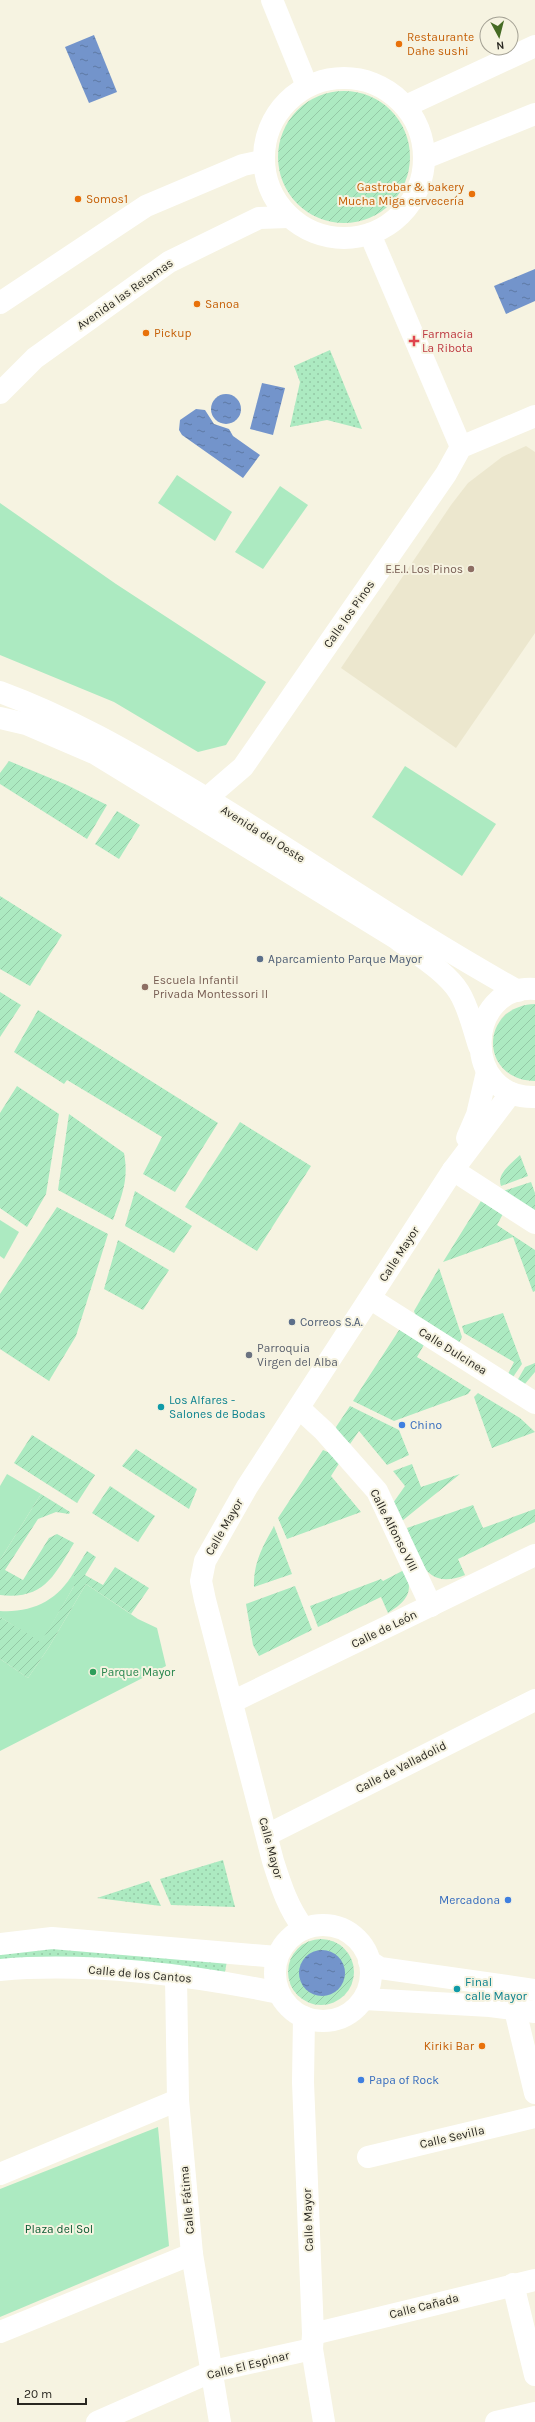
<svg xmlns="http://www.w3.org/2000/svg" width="535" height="2422" font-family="Karla,sans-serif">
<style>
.built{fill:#ece7ce}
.grass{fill:url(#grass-dots)}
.park{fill:#aceac1}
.garden{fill:url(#garden-furrows)}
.water{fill:url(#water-ripples)}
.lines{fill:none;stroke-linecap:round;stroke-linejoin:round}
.minor{stroke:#fff;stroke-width:22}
.tertiary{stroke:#fff;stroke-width:22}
.food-dot{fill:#e8710a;stroke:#f6f3e1;stroke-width:1.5}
.health-dot{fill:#e0444e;stroke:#f6f3e1;stroke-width:1.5}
.education-dot{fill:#8d6e63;stroke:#f6f3e1;stroke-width:1.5}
.service-dot{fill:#5c6f8a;stroke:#f6f3e1;stroke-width:1.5}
.worship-dot{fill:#6b7280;stroke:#f6f3e1;stroke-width:1.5}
.culture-dot{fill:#0f9aa8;stroke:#f6f3e1;stroke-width:1.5}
.shop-dot{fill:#3f7fe0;stroke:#f6f3e1;stroke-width:1.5}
.leisure-dot{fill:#2e9e5b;stroke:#f6f3e1;stroke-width:1.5}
.labels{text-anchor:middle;stroke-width:4;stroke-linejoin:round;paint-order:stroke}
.food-label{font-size:12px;fill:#c56008;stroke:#f6f3e1;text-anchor:start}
.street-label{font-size:12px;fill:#292721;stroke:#f6f3e1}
.health-label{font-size:12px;fill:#be3a42;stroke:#f6f3e1;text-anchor:start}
.education-label{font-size:12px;fill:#785e54;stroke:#f6f3e1;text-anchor:end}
.service-label{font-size:12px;fill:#4e5e75;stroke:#f6f3e1;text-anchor:start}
.worship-label{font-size:12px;fill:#5b616d;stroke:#f6f3e1;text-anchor:start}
.culture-label{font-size:12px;fill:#0d838f;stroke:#f6f3e1;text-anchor:start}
.shop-label{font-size:12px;fill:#366cbe;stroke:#f6f3e1;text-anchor:start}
.leisure-label{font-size:12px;fill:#27864d;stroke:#f6f3e1;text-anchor:start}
.park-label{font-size:12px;fill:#0b5a33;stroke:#f6f3e1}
</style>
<defs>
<pattern id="grass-dots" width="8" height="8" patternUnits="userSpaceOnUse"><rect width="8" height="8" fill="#aceac1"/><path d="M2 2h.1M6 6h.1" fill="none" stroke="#94c9a6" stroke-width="1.8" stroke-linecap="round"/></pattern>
<pattern id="garden-furrows" width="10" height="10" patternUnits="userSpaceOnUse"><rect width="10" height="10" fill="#aceac1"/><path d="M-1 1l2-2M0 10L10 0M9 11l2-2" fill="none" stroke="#94c9a6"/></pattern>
<pattern id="water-ripples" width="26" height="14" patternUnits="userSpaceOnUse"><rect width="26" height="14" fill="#7394cb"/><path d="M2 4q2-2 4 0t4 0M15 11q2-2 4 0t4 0" fill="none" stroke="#5e79a4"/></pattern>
</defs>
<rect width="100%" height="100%" fill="#f6f3e1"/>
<polygon class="built" points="526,446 535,452 535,633 456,748 341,668 451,505 468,483 502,457"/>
<g class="grass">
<polygon points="330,350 362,429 327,420 290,427 300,382 294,366"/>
<polygon points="223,1860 235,1907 171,1905 160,1879"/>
<polygon points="149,1881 161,1906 97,1898"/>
<polygon points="33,1946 227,1961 224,1977 0,1966 0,1950"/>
</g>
<g class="park">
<polygon points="177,475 232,512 215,541 158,503"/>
<polygon points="280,486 308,505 263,569 235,552"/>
<polygon points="0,503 116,584 266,682 226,745 198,752 114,702 0,655"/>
<polygon points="405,766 496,824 462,876 372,817"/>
<polygon points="0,1220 19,1232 4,1259 0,1256"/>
<polygon points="7,1474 41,1494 0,1560 0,1486"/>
<path d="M74,1572V1586L41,1643L0,1617V1611C33,1613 58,1600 74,1572Z"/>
<polygon points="86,1584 138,1619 157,1628 166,1666 0,1751 0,1659 28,1678 49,1647"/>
<polygon points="158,2127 169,2246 0,2317 0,2189"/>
</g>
<g class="garden">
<circle cx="344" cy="157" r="66"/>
<polygon points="9,761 67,785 107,805 87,839 0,784 0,773"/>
<polygon points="117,811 140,825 119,859 95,844"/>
<polygon points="0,896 62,935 30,986 0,969"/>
<polygon points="0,992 21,1005 0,1037"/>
<path d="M535,1004V1081C479,1080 479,1006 535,1004Z"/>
<polygon points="38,1010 218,1123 175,1192 143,1174 162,1137 67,1080 64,1084 14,1052"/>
<polygon points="17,1086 59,1114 46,1194 27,1227 0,1208 0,1113"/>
<path d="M69,1114L124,1153C129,1180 122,1195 113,1220L58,1190Z"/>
<polygon points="240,1122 311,1166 257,1251 185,1207"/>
<path d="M520,1155L528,1176L501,1186C496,1174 512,1163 520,1155Z"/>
<polygon points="531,1182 535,1193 535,1213 503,1191"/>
<polygon points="135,1191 192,1226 174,1253 125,1226"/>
<polygon points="481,1201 504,1212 497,1225 535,1250 535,1291 533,1292 513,1237 443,1262"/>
<polygon points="57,1207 108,1234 76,1336 49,1381 0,1349 0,1294"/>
<polygon points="118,1240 169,1270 143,1310 104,1289"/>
<polygon points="439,1268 462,1337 458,1345 416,1317 414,1311"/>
<polygon points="503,1313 522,1364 513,1377 508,1374 514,1362 464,1333 462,1326"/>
<polygon points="401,1327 425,1343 417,1357 471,1390 468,1394 394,1421 353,1401"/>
<polygon points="535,1363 535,1372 524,1385 517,1381 525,1367"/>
<polygon points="478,1393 520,1418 535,1432 492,1448 474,1397"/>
<polygon points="350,1406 399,1430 409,1455 387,1465 359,1431 350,1444 337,1432 336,1427"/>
<polygon points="32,1435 95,1475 77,1503 14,1463"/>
<polygon points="136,1449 197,1489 189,1509 122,1466"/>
<polygon points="323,1450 330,1453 340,1462 331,1476 361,1512 287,1539 278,1518"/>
<polygon points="412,1464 421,1487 460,1474 402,1521 393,1503 405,1486 393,1471"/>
<polygon points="110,1486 155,1516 138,1542 92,1513"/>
<path d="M41,1494L70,1512L69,1514L56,1512L38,1519L5,1570L23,1580L49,1538L57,1534L74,1543C54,1576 44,1600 0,1595V1560Z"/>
<path d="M473,1505L483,1528L535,1509V1522L458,1559L465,1575C425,1591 419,1559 407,1528Z"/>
<path d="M274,1526L292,1574L254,1587C253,1563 263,1546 274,1526Z"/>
<polygon points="87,1551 96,1557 85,1575 103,1585 115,1567 149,1588 131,1614 86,1584 49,1647 28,1678 0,1659 0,1617 41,1642 74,1586 74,1572"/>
<path d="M404,1570C415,1591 407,1601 388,1613L381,1597L318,1627L310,1606L381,1579L383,1581Z"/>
<polygon points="295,1586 312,1630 259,1656 253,1645 246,1604"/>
<circle cx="321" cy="1972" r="33"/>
</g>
<g class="water">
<polygon points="94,35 117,92 89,103 65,47"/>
<polygon points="535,269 535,301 506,314 494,286"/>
<polygon points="262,383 285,388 273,435 250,429"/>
<circle cx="226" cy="409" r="15"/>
<polygon points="196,409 205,410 214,424 229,429 233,436 260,455 243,478 182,435 179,430 180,420"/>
<circle cx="322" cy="1973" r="23"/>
</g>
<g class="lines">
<g class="minor">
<polyline points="272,0 307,86"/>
<polyline points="370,234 461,447"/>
<path d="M0,692C68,717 129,752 191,789C301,855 406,929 518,991"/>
<path d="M0,718L26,724L96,754L396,938C415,953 446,971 459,992C469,1008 473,1028 479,1046"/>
<polyline points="207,798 243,767 446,474 461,447 535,416"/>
<path d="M535,989C465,984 460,1099 535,1097"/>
<polyline points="467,1138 477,1115 487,1072"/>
<polyline points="453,1170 535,1223"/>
<polyline points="371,1299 535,1403"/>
<polyline points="299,1408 324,1431 377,1491 431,1606"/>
<polyline points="232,1702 535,1555"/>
<polyline points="267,1835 535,1700"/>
<circle cx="323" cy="1973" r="48"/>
<path d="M304,1929C288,1908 281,1886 273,1861L205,1600L201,1581L205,1561L247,1487L453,1170L511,1093"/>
<polyline points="0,1944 52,1938 277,1957"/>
<polyline points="369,1961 380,1968 535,1990"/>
<path d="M0,1970C87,1962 193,1975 279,1993"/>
<polyline points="176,1977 178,2100 192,2254 220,2422"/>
<polyline points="364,1999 490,2006 535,2012"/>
<polyline points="515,2010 535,2093"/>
<polyline points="304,2017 303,2082 313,2334 312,2349 324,2422"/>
<polyline points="368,2157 535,2117"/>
<polyline points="0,2174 178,2100"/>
<polyline points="513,2284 535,2375"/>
<polyline points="0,2332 192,2254"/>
<polyline points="313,2334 535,2280"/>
<polyline points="97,2422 213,2371 312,2349"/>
<polyline points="496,2422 535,2413"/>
</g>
<g class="tertiary">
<circle cx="344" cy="158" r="80"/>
<polyline points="406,106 535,46"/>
<polyline points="425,158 535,114"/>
<polyline points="0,303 146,206 243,165 262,161"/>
<polyline points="0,393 35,358 169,262 259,218 288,217"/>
</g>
</g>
<g class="food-dot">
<circle cx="399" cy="44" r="4"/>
<circle cx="472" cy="194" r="4"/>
<circle cx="78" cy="199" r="4"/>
<circle cx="197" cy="304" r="4"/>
<circle cx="146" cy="333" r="4"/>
<circle cx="482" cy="2046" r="4"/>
</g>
<path class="health-dot" d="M412 335h4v4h4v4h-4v4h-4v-4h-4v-4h4z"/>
<g class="education-dot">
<circle cx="471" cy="569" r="4"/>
<circle cx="145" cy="987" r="4"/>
</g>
<g class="service-dot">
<circle cx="260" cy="959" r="4"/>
<circle cx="292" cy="1322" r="4"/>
</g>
<circle class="worship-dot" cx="249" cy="1355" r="4"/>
<g class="culture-dot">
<circle cx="161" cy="1407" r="4"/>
<circle cx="457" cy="1989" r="4"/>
</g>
<g class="shop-dot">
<circle cx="402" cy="1425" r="4"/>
<circle cx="508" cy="1900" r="4"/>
<circle cx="361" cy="2080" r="4"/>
</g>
<circle class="leisure-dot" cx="93" cy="1672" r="4"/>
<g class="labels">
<g class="food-label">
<text x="407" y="41">Restaurante<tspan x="407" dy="14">Dahe sushi</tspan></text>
<text x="464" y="191" text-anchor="end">Gastrobar &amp; bakery<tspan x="464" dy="14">Mucha Miga cervecería</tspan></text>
<text x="86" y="203">Somos1</text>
<text x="205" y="308">Sanoa</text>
<text x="154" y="337">Pickup</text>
<text x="474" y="2050" text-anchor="end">Kiriki Bar</text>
</g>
<g class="street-label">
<text transform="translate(125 294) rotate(-35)" y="4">Avenida las Retamas</text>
<text transform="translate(349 614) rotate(-55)" y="4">Calle los Pinos</text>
<text transform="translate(263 834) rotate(32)" y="4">Avenida del Oeste</text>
<text transform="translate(399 1254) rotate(-57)" y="4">Calle Mayor</text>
<text transform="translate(453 1351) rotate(32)" y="4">Calle Dulcinea</text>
<text transform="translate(224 1527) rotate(-60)" y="4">Calle Mayor</text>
<text transform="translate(394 1530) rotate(63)" y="4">Calle Alfonso VIII</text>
<text transform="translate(384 1629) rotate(-26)" y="4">Calle de León</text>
<text transform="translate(401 1767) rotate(-27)" y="4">Calle de Valladolid</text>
<text transform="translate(271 1848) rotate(75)" y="4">Calle Mayor</text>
<text transform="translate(140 1974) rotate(5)" y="4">Calle de los Cantos</text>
<text transform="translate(452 2137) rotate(-13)" y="4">Calle Sevilla</text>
<text transform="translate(187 2200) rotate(-95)" y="4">Calle Fátima</text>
<text transform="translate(308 2220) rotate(-92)" y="4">Calle Mayor</text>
<text transform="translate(424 2306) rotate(-14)" y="4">Calle Cañada</text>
<text transform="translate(248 2365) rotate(-14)" y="4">Calle El Espinar</text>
</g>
<g class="health-label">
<text x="422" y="338">Farmacia<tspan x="422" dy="14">La Ribota</tspan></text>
</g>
<g class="education-label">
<text x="463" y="573">E.E.I. Los Pinos</text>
<text x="153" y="984" text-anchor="start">Escuela Infantil<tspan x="153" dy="14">Privada Montessori II</tspan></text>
</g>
<g class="service-label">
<text x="268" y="963">Aparcamiento Parque Mayor</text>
<text x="300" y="1326">Correos S.A.</text>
</g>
<g class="worship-label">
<text x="257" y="1352">Parroquia<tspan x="257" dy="14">Virgen del Alba</tspan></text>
</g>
<g class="culture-label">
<text x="169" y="1404">Los Alfares -<tspan x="169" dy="14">Salones de Bodas</tspan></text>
<text x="465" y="1986">Final<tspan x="465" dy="14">calle Mayor</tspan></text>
</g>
<g class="shop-label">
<text x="410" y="1429">Chino</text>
<text x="500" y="1904" text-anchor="end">Mercadona</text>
<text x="369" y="2084">Papa of Rock</text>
</g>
<g class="leisure-label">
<text x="101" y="1676">Parque Mayor</text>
</g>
<g class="park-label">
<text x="59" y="2233">Plaza del Sol</text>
</g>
</g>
<g transform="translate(499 36) rotate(173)"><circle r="19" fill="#f6f3e1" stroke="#a4a194"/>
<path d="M0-3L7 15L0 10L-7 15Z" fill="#466b24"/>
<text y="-6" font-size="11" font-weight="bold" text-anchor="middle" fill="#292721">N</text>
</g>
<path d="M18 2398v6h68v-6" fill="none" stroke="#292721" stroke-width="2"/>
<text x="24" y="2398" font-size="12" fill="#292721" stroke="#f6f3e1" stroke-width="3" paint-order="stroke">20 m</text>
</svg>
